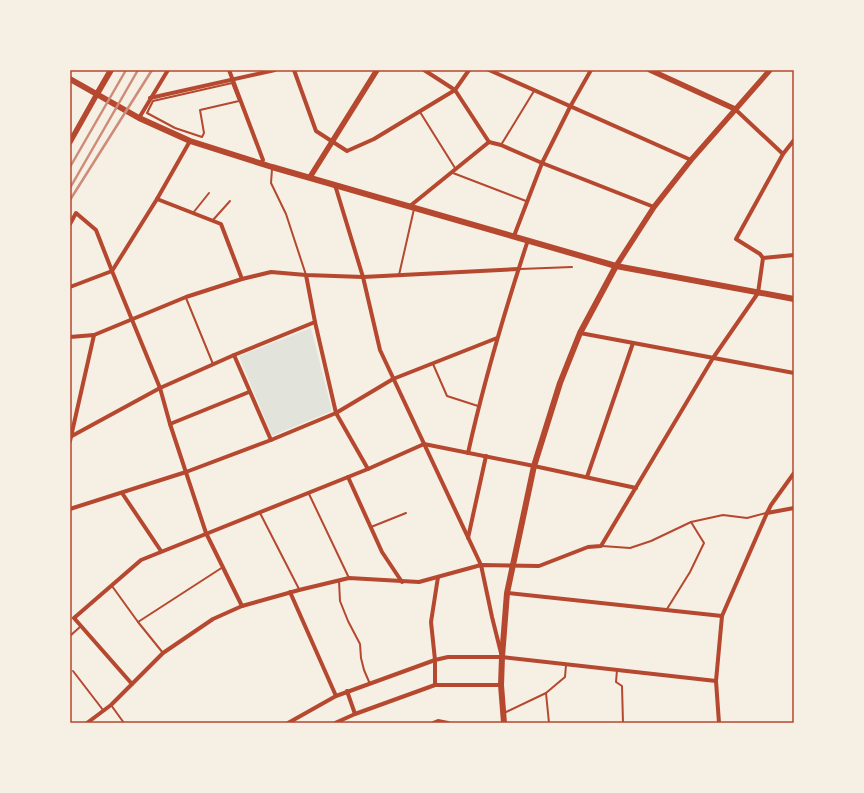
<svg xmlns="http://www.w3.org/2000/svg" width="864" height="793" font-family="Barlow,sans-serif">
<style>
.green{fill:#e2e4dc}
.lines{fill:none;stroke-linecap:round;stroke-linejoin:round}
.service{stroke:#b5482f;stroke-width:2}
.minor{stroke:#b5482f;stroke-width:4}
.tertiary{stroke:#b5482f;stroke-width:5.5}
.secondary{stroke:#b5482f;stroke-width:6}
.rail{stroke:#cf8b77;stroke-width:2.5}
.neatline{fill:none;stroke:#b5482f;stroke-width:1.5}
</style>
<rect width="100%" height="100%" fill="#f6efe4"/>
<polygon class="green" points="311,328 332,411 272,436 239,356"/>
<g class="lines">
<g class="service">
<polygon points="232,83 239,101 200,110 204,133 202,137 175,128 147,113 153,101"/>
<polyline points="420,112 455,168"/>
<polyline points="501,145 534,91"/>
<polyline points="272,169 271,183 286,214 306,275"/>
<polyline points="453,173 526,201"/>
<polyline points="193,213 209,193"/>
<polyline points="213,220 230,201"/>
<polyline points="520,269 572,267"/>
<polyline points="399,275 414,209"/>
<polyline points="186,298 213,364"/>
<polyline points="433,364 447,396 478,406"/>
<polyline points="309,494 349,578"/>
<polyline points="260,513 299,589"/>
<polyline points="371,527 406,513"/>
<polyline points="602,546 630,548 651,541 691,522 723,515 747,518 766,513"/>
<polyline points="339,581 340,601 348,621 360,644 361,658 364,670 370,684"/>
<polyline points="112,586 138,622 163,653"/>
<polyline points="667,609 690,572 704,543 691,522"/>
<polyline points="138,622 223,567"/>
<polyline points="70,636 81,626"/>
<polyline points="617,670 616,682 622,686 623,723"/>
<polyline points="73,671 103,710"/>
<polyline points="546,693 549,723"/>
<polyline points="111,705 124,723"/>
<polyline points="504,713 546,693 565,677 566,665"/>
</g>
<g class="minor">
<polyline points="229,70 263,160 261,163"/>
<polyline points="294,70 316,131 347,151 374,139 455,90 469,70"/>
<polyline points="424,70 455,90 489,142"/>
<polyline points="489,70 691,160"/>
<polyline points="150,98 275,70"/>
<polyline points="735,109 783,154"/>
<polyline points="139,118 168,70"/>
<polyline points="190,141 157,199 112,271 160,388 234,355 315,322 336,413 368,469"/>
<polyline points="335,185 363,277 380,350 481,565 492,617 501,653"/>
<polyline points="157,199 221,224 242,279"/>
<polyline points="410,206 489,142 501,145 542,163 654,207"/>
<polyline points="70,224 76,213 96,230 112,271 70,287"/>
<polyline points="514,236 542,163 570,107 591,70"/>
<polyline points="763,258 760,254 736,239 783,154 794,140"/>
<polyline points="306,275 315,322"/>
<polyline points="580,333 794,373"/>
<polyline points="70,337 94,335 186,297 242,279 271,272 306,275 363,277 518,269"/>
<polyline points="234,355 271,440"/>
<polyline points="170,424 249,392"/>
<polyline points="70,437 160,388 170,424 206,533 242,606"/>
<polyline points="70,441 94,335"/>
<path d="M468,453C484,381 505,310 528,240"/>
<polyline points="348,477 382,552 402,582"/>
<polyline points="587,477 633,343"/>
<polyline points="122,493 161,551"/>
<polyline points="70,509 186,472 271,440 336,413 393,379 497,338"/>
<polyline points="767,513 771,505 794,473"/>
<polyline points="468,538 486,456"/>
<polyline points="290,592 336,696"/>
<polyline points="507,593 722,616"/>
<polyline points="132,684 74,618 141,560 368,469 424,444 534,466 636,488"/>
<polyline points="435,685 435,660 431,622 438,577"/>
<polyline points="347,691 355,714"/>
<polyline points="87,723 111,705 163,653 213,619 242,606 299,590 349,578 419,582 481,565 539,566 588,547 601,546 713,358 758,293 763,258 794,255"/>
<polyline points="288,723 336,696 435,660 448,657 502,657 716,681"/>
<polyline points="335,723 355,714 435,685 501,685"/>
<polyline points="433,723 438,721 448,723"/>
<polyline points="719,723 716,681 722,616 767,513 794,508"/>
</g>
<g class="tertiary">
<polyline points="650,70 735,109"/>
<polyline points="70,142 97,94"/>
<polyline points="310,177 377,70"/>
<polyline points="616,266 654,207 691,160 770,70"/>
</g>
<g class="secondary">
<polyline points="70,79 139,118 190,141 272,167 616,266 794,299"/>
<polyline points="97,94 111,70"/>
<polyline points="504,723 501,685 502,657 507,593 534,466 560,383 580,333 616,266"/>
</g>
<g class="rail">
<polyline points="70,167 126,70"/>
<polyline points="70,188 138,70"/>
<polyline points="70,200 152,70"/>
</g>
</g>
<rect width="864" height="793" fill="none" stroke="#f6efe4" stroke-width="142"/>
<rect x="71" y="71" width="722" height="651" class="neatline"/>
</svg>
